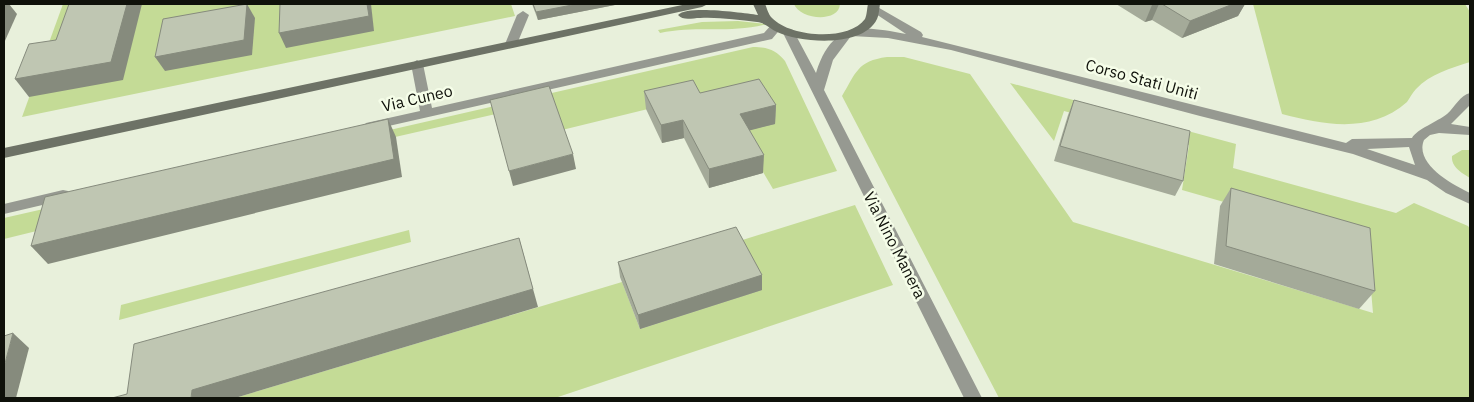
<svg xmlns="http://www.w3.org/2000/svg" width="1474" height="402" font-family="'IBM Plex Sans',sans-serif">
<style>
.green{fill:#c4db96}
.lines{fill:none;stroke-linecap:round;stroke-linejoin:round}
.lane{fill:#969991;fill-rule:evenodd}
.street{fill:#969991;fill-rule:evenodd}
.secondary{fill:#6d7266;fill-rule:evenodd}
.wall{fill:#a4aa99}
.shaded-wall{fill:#868b7d}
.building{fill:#bfc6b2;stroke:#868b7d}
.labels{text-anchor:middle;stroke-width:5;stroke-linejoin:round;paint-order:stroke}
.street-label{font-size:16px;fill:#0f110a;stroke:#f5fde8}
</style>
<rect width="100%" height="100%" fill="#e8f0db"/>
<g class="green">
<polygon points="63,4 511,4 515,16 22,117"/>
<path d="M794,4H840C839,23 800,20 794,4Z"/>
<path d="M1253,4H1465L1470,12V62C1451,68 1430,74 1416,89C1412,93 1410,98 1407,102C1371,134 1324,125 1282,114Z"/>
<path d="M738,21L767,24C730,34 697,25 660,33L658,30L702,22Z"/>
<path d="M753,47C767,47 776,50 785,61L837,171L773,189L740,133L693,98L562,130L552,101L382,140L57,226L4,239V218Z"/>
<path d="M887,57H904L970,74L1073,222L1373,313L1367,243L1182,190L1189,145L1064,111L1054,141L1010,83L1236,144L1233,168L1396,213L1414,203L1468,226L1470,229V398H999L842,96C856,73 857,61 887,57Z"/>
<path d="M1462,150H1470V178C1462,173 1451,167 1452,156Z"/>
<polygon points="855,205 893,285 555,398 235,398 622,282 640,329 761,290 736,242"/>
<polygon points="409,230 411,242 119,320 121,305"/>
</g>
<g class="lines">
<g class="lane">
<polygon points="523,11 529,15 517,44 511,48 507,47 505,44 517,15"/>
<polygon points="776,23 782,27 772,39 371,130 366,129 364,126 366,123 420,111 411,64 417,60 423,64 432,108 764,33 772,24"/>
<polygon points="63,190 68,191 70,195 68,199 4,214 4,204"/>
</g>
<path class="street" d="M874,5L921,32L923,35L922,37L1346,143L1352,139L1412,138C1417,129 1437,122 1447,114C1455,107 1460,95 1470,93V105L1451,124L1470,127V135L1439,133L1430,135L1424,140C1414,164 1453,185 1470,193V204L1446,193L1427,180L1353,154L1200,116L951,50L888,38L851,36L833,60L824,90L982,398H964L783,33L789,29L793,30L816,73C832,22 860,25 906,34L870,10L868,8ZM1409,147L1415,165L1367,149Z"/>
<g class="secondary">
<polygon points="687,4 708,4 702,7 4,158 4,148"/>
<path d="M753,4H765C767,8 768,14 772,18C790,37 848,42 865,19C867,15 867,8 868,4H880C879,9 879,15 877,19C863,48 801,43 777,32C770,29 766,23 757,22C738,20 719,17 700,18C692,18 683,21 678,15C688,5 742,13 758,15Z"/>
</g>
</g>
<g class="wall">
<polygon points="532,4 620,4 538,20"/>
<polygon points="1116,4 1245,4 1238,16 1182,38 1152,20 1145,22"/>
<polygon points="644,91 700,93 776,105 775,124 749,130 763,173 709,188 684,138 662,143 646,109"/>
<polygon points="1074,100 1183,181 1175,196 1054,161 1068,115"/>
<polygon points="1231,188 1375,291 1359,309 1214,264 1220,206"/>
<polygon points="618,262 762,275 762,290 640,329 620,277"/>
</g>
<g class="shaded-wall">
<polygon points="4,4 9,4 17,14 4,43"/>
<polygon points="127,4 142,4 123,80 29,97 15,79"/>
<polygon points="247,4 255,18 252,55 165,71 155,57"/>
<polygon points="367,4 371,4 374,31 286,48 279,33"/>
<polygon points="577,4 620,4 538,20 536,12"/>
<polygon points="1155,4 1159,4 1152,20 1145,22 1152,5"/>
<polygon points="1233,4 1245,4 1238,16 1182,38 1190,21"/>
<polygon points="776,105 775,124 740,133 740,114"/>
<polygon points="388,119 396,137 402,177 48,264 31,246"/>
<polygon points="683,120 684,138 662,143 661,125"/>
<polygon points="573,154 576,169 513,186 509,171"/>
<polygon points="764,155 763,173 709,188 709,169"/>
<polygon points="519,238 538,307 235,398 191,398 192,390"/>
<polygon points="762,275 762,290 640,329 638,315"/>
<polygon points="13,333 29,348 16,398 4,398 4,367"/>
</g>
<g class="building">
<polygon points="69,4 127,4 111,62 15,79 29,44 56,40"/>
<polygon points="247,4 244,40 155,57 163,19"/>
<polygon points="280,4 367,4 369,16 279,33"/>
<polygon points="533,4 577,4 536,12"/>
<polygon points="1162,4 1233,4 1190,21"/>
<polygon points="759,79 776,105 740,114 764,155 709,169 683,120 661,125 644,91 693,80 700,93"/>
<polygon points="549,86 573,154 509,171 490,100"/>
<polygon points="1074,100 1190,131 1183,181 1060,146"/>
<polygon points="388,119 394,159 31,246 45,197"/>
<polygon points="1231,188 1370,228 1375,291 1226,246"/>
<polygon points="736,227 762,275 638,315 618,262"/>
<polygon points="519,238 533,289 192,390 191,398 112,398 127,394 134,344"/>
<polygon points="13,333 4,367 4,336"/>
</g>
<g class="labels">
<g class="street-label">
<text transform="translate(1142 79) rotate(15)" y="6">Corso Stati Uniti</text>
<text transform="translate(417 98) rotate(-13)" y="6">Via Cuneo</text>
<text transform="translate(895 245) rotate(63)" y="6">Via Nino Manera</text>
</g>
</g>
<rect width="1474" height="402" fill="none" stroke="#0f110a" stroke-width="10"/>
</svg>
